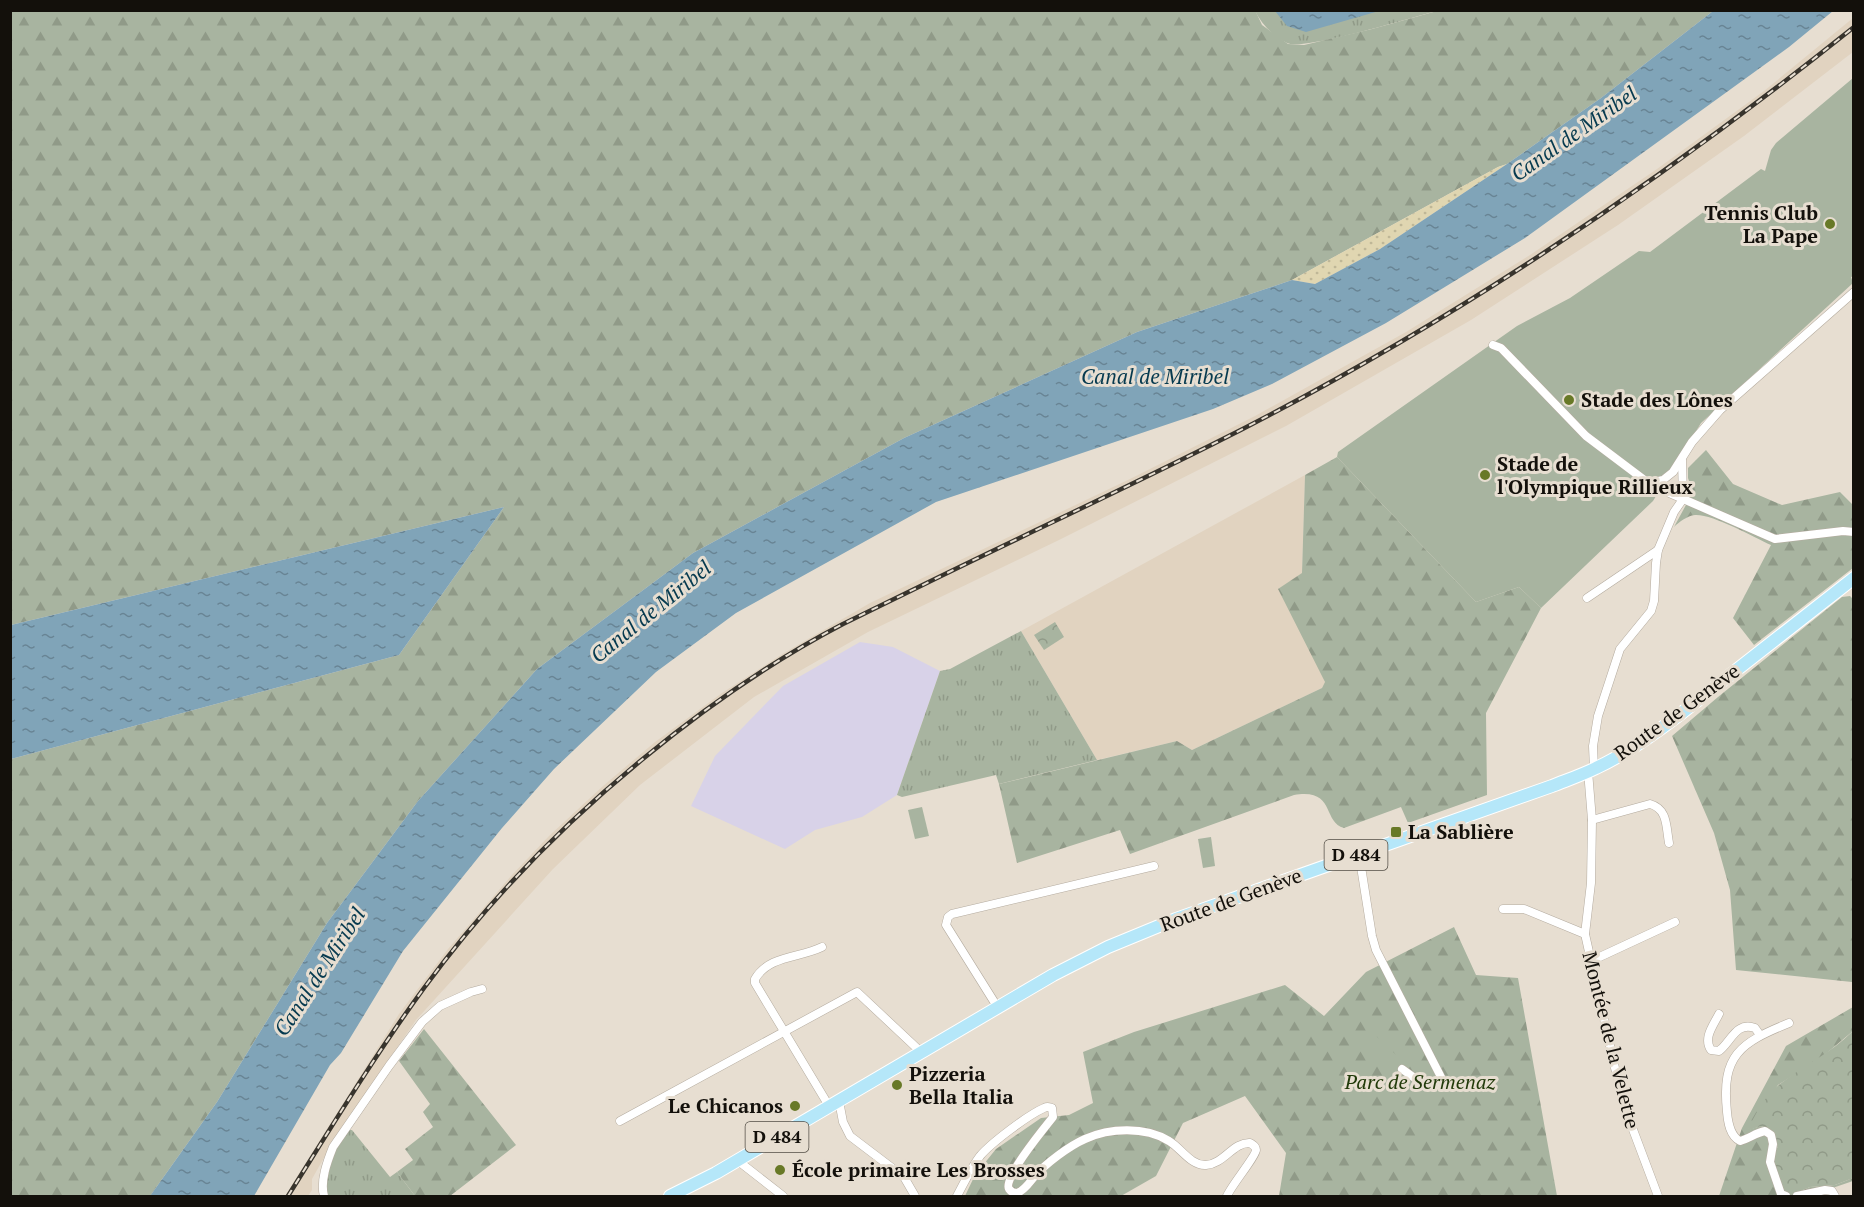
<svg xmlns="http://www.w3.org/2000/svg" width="1864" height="1207" font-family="'PT Serif',serif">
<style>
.industrial{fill:#d8d2e8}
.built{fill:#e1d3c0}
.grass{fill:url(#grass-tufts)}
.forest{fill:url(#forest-firs)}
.sand{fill:url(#sand-dots)}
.park{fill:url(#park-crowns)}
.garden{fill:#a8b4a0}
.water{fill:url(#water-ripples)}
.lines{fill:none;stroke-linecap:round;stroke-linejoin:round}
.street-casing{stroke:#b4ab9f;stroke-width:9}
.primary-casing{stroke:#fff;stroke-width:14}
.street{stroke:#fff;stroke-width:8}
.primary{stroke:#b5e7f9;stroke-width:12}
.rail-casing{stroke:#38342d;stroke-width:4.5}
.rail{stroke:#e7ded1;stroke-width:2;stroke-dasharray:7;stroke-linecap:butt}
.poi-dot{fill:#687927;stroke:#e7ded1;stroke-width:2}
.labels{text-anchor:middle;stroke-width:6;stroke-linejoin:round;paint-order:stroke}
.shield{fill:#e7ded1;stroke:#534e46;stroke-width:1.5}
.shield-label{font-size:18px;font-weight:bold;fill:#13100b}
.poi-label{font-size:20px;font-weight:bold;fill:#13100b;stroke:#e7ded1;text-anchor:start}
.street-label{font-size:20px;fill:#13100b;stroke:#e7ded1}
.park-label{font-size:20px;font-style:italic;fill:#213a0a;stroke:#e7ded1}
.water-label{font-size:21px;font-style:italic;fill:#063a4f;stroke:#e7ded1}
</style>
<defs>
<pattern id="grass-tufts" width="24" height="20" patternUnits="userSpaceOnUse" patternTransform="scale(1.5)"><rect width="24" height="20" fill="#a8b4a0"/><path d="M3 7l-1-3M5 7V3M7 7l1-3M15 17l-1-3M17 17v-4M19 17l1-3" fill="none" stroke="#909a88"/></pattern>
<pattern id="forest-firs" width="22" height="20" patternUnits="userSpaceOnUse" patternTransform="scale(1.5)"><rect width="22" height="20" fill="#a8b4a0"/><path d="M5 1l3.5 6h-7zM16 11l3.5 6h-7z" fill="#909a88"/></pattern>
<pattern id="sand-dots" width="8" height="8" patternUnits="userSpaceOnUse" patternTransform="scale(1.5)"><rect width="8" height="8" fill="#e0d6b1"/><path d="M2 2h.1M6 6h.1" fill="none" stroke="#bfb797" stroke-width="1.8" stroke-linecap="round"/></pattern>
<pattern id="park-crowns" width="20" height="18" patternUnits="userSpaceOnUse" patternTransform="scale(1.5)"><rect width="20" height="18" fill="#a8b4a0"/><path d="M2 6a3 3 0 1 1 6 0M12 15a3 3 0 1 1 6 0" fill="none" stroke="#909a88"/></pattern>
<pattern id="water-ripples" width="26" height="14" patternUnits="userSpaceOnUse" patternTransform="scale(1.5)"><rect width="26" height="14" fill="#80a4b8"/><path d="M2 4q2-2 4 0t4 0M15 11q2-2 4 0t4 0" fill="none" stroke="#688494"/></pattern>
</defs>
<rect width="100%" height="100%" fill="#e7ded1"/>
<polygon class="industrial" points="860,642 893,647 940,671 897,795 862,817 815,830 785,849 691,806 715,756 783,686"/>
<g class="built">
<polygon points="1853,18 1853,52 1744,136 1618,225 1471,320 1286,426 1059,540 868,632 754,697 640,785 553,869 416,1020 335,1138 312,1179 312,1190 308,1196 285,1196 399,1014 448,949 511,876 549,836 603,786 655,742 722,693 784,653 870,603 1132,478 1255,416 1406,332 1530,255 1657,169 1764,91"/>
<polygon points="1305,475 1302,573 1325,683 1322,688 1192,750 1177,741 1097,760 1021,631"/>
</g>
<g class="grass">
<path d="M1255,11H1437C1412,17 1305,51 1287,43C1272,36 1262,24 1255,11Z"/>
<polygon points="1021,631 1097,760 999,784 996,775 902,797 897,795 940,671 950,669"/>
<path d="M348,1130H352L390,1177L397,1172L415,1196H327C323,1172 334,1149 348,1130Z"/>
</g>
<g class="forest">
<polygon points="1255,10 1262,25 1288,44 1304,45 1372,29 1437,11 1713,11 1601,98 1507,164 1498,167 1292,280 1137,332 904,438 693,553 537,669 418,801 327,923 217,1102 150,1196 11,1196 11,759 399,655 504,507 11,625 10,11"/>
<path d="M1706,450L1733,484L1782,505L1840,492L1853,505V568L1754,645L1733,618L1771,545C1753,537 1713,514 1695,515C1687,516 1679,522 1674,527L1693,492L1688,478V468Z"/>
<path d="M1337,457L1476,602L1519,587L1541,608L1486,713L1487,795L1408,823L1401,807L1344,828C1322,822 1336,788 1294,795L1130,854L1120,830L1017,863L999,784L1177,741L1192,750L1322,688L1325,682L1278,589L1302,573L1305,475Z"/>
<polygon points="1850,596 1853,599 1853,986 1852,982 1736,970 1730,890 1714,833 1672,736 1718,697 1842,597"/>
<polygon points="1454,927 1476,975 1518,978 1557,1196 1279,1196 1286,1153 1245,1096 1183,1123 1156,1176 1121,1196 965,1196 975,1175 996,1149 1041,1118 1069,1115 1093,1103 1083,1052 1134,1032 1285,985 1324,1016 1366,972"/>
<polygon points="1853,1007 1853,1031 1822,1057 1778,1085 1748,1130 1761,1126 1771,1130 1778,1146 1774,1155 1796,1193 1810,1187 1835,1185 1853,1178 1853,1181 1809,1196 1719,1196 1742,1128 1786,1046"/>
<polygon points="424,1029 516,1145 450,1196 415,1196 397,1172 413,1160 405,1149 433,1127 423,1112 430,1104 399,1061"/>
</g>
<polygon class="sand" points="1507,164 1380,249 1315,284 1292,280 1498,167"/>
<g class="park">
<polygon points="1055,622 1064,637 1044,650 1034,635"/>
<path d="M1853,1031V1178L1835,1185L1810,1187L1796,1193L1787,1191L1782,1185L1775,1166L1774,1155L1778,1146L1771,1130L1761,1126L1747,1131C1755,1115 1765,1095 1780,1084C1804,1065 1831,1053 1853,1031Z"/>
</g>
<g class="garden">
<polygon points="1853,78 1854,276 1851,277 1853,283 1701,423 1653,501 1541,608 1519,587 1476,602 1337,457 1338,452 1517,326 1570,298 1639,251 1650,252 1761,169 1765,171 1771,150 1776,143"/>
<polygon points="922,807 929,836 915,839 908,810"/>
<polygon points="1211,837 1215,866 1203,868 1198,839"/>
<polygon points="1374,1034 1406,1064 1391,1079 1360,1049"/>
</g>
<g class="water">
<polygon points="1275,11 1275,10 1379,11 1306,32 1287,26"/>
<polygon points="1713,11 1833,11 1789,47 1525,238 1386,323 1272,384 1213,409 936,502 736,613 656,672 554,769 502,828 403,951 341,1053 330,1065 254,1196 150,1196 217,1102 327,923 418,801 537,669 693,553 904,438 1137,332 1292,280 1315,284 1380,249 1507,164 1601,98"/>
<polygon points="504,507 399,655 11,759 11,625"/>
</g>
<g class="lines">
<defs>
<g id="street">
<polyline points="1493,345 1501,348 1586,436 1651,485 1775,539 1843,531 1854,532"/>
<polyline points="1682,460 1683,499"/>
<polyline points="1649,483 1663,480 1673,472 1692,442 1720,410 1854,292"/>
<polyline points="1587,598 1658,550"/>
<polyline points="1594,769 1593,746 1598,716 1620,649 1651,611 1654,601 1656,563 1658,550 1674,512 1683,499"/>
<polyline points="1588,771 1592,820 1591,883 1585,934 1615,1068 1632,1127 1658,1196"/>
<path d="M1592,820L1650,804C1668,809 1666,827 1669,843"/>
<polyline points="1359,854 1372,936 1376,950 1442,1079 1435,1086 1416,1079 1402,1069"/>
<polyline points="1503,909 1524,909 1585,934"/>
<path d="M822,947C800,958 769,955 755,979V983L829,1106"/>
<polyline points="1591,961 1675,922"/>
<polyline points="998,1008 946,925 948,917 952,914 1154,866"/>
<path d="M1719,1014C1713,1026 1703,1038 1711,1050L1719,1051C1731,1042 1736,1021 1755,1028L1760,1035"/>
<polyline points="839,1101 843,1122 850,1136 904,1177 915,1196"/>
<polyline points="620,1121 857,992 921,1052"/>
<polyline points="737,1160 783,1196"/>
<path d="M324,1196C320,1181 327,1162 333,1147L389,1066L422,1022L440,1006L471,992L482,989"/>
<path d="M957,1196C964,1183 971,1168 980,1156C991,1143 1028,1115 1044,1108C1048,1106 1048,1107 1052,1108L1053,1117C1045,1127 1002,1179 1009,1189C1011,1192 1015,1193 1017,1193C1024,1191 1030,1182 1034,1177C1045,1164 1069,1146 1085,1139C1109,1128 1145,1126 1169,1141C1181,1148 1191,1166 1206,1165C1224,1164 1233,1142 1250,1143C1253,1145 1256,1146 1256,1150C1256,1156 1231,1186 1227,1196"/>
<path d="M1786,1196L1781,1194L1770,1162L1773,1144L1771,1135L1765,1131C1755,1133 1749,1139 1740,1141C1730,1136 1728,1123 1727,1112C1721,1055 1740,1043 1789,1023"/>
<polyline points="1797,1196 1825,1190 1832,1191 1835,1196"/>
</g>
<path id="primary" d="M670,1196L716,1173L1053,975L1108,947L1176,919L1552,786C1567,780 1582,775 1596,768C1626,754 1653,735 1679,715L1854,578"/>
</defs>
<use href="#street" class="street-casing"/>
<use href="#primary" class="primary-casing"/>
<use href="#street" class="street"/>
<use href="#primary" class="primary"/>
<defs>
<path id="rail" d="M288,1196C332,1126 375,1055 424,988C487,902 562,825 644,758C706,707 772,661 843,624C875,608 909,592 941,576C1031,532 1121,490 1211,445C1440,331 1654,187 1854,27"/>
</defs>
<use href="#rail" class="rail-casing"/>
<use href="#rail" class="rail"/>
</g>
<g class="poi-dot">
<circle cx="1830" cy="224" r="6"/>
<circle cx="1569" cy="400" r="6"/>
<circle cx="1485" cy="475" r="6"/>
<rect x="1390" y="826" width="12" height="12" rx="3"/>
<circle cx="897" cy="1085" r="6"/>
<circle cx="795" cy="1106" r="6"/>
<circle cx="780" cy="1170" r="6"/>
</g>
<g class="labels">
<g class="shield">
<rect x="1324.5" y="840" width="63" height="30" rx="4.5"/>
<rect x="745.5" y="1122" width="63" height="30" rx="4.5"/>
</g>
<g class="shield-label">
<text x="1356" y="861">D 484</text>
<text x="777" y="1143">D 484</text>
</g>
<g class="poi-label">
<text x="1818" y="220" text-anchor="end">Tennis Club<tspan x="1818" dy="23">La Pape</tspan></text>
<text x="1581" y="407">Stade des Lônes</text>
<text x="1497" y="471">Stade de<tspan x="1497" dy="23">l'Olympique Rillieux</tspan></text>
<text x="1408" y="839">La Sablière</text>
<text x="909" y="1081">Pizzeria<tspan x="909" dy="23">Bella Italia</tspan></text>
<text x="783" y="1113" text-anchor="end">Le Chicanos</text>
<text x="792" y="1177">École primaire Les Brosses</text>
</g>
<g class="street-label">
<text transform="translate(1677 712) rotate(-36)" y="7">Route de Genève</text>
<text transform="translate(1231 900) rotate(-20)" y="7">Route de Genève</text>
<text transform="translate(1611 1040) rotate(76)" y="7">Montée de la Velette</text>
</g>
<g class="park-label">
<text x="1420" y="1089">Parc de Sermenaz</text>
</g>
<g class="water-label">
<text transform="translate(1574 134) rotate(-35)" y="7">Canal de Miribel</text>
<text x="1155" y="384">Canal de Miribel</text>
<text transform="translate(651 612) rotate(-39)" y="7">Canal de Miribel</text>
<text transform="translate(320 972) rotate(-57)" y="7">Canal de Miribel</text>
</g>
</g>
<rect width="1864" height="1207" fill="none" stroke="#13100b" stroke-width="24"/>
</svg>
